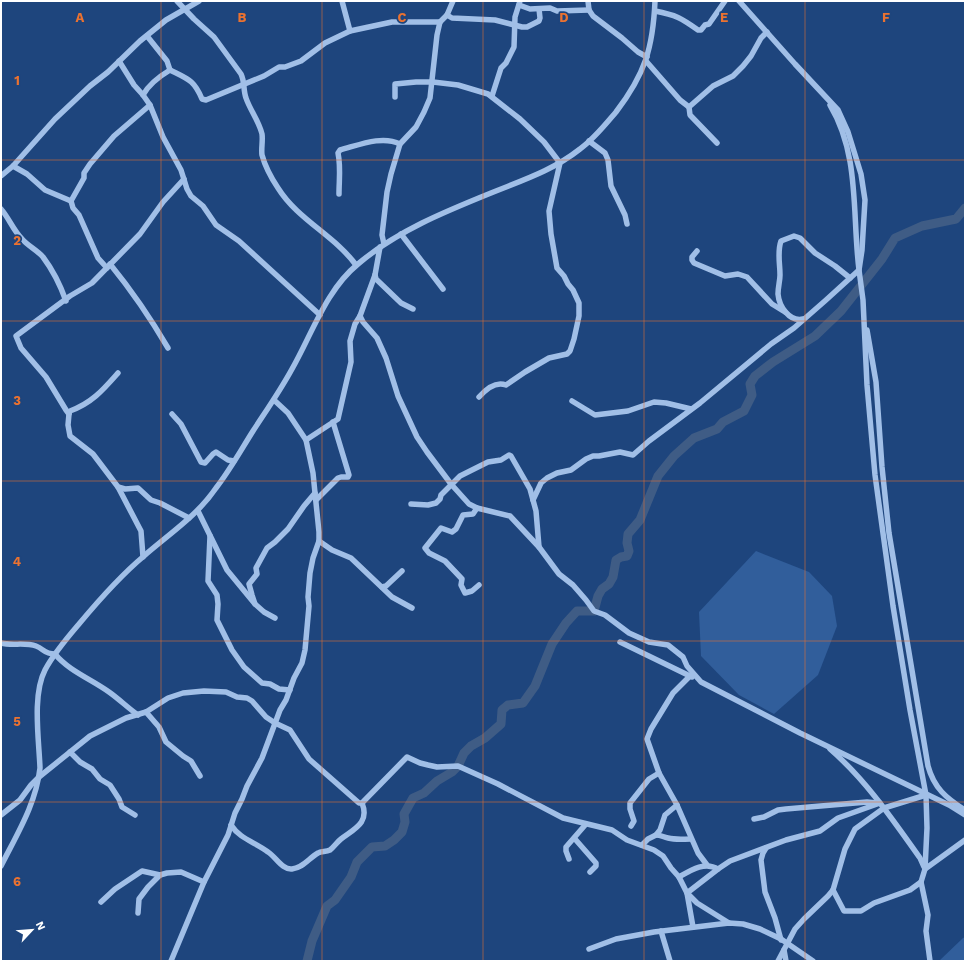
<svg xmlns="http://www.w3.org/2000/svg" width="966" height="962" font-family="'Work Sans',sans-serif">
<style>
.green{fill:#315e9b}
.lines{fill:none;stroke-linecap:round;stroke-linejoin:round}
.river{stroke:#3f5c85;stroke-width:9}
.minor{stroke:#a1bfe7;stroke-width:5.5}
.grid{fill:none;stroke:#eb7230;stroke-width:1;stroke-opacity:0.55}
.grid-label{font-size:13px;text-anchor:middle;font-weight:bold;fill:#eb7230;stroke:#1e457d;stroke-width:3.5;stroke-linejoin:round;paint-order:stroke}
</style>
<rect width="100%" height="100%" fill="#1e457d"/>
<g class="green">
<polygon points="756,551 809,572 832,596 837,626 818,675 774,714 739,695 701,656 699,612"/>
<polygon points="965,937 965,961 939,961 963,938"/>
</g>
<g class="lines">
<polyline class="river" points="307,961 312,941 327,906 335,900 351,877 357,862 372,847 385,846 394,840 402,832 405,822 404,814 413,798 424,793 437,781 452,772 458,766 464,753 471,746 485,738 501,724 502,710 508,705 523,703 535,686 552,644 566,623 577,611 594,611 598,596 602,589 609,584 613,577 616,560 621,557 627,556 629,551 627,543 628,534 640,520 658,476 674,456 694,438 717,429 723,422 744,411 752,395 750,384 755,376 773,362 815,336 841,311 882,259 895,238 922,226 956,219 965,208"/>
<g class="minor">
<path d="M177,1L194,19L214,37L241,74C245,82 243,90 246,98C250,110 259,121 262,134C263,141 261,149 262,155C265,166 272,179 278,188C298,220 334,235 356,265"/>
<polyline points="342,1 350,31"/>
<polyline points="588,1 589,10 593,16 622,38 638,52 647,57"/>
<polyline points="739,1 795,64 838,110 848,132 861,174 865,200 862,250 859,270 863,300 867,385 875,475 893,606 910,710 926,795 927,828 925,869 921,882 928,915 926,931 930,961"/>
<polyline points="519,5 530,9 550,8 557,11 589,10"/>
<path d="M655,11C676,15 681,18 698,30H701L705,25L709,24L725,1"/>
<polyline points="447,15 452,18 495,20 522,27 527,27 539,21 540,18 539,9"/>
<polyline points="147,36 167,61 170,70"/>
<polyline points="119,61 134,85 143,95 150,105 163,137 181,170 187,189 191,196 203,206 216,225 239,241 320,315"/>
<polyline points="646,61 680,100 689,107 713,86 733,76 743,66 751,56 761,38 767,32"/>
<path d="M143,95C149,84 160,76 170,70C188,79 194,80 202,99L206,100L264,76L279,67H285L301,61L325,43L350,31L392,22H440"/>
<polyline points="492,96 501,68 506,63 514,47 515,17 520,1"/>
<path d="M395,97V84L416,82H433L458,85L488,94L520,119L544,142L560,163L549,211L551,234L557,268L564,276L568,284L573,290L579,303V316L574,339L570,351L567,354L549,358L525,372L506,385C496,381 486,389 479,397"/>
<polyline points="689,107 690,115 717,143"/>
<polyline points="589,141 605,153 608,160 611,186 625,215 627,224"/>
<polyline points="13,166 27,174 45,190 71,201"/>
<polyline points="1,176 13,166 55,119 90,86 108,72 140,41 166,20 199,1"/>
<polyline points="184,179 163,202 140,234 92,283 70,296 16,336 21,348 46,377 66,410 69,414 68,425 70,436 93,454 118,487 125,489 138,488 151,500 160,503 189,518"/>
<path d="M339,194C339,180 341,167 338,153L340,150C359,145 382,135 400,144"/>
<path d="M1,209C9,218 13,230 22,239C28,246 37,250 43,257C52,269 61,287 66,301"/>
<polyline points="401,234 443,289"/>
<polyline points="384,244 382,235 387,192 391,174 400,144 416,127 424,112 430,98 437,35 440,22 447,15 453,1"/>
<polyline points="697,251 692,257 692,260 694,263 725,276 738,274 747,277 772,304 785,312"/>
<path d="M110,264C132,291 151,319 168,348"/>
<polyline points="107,268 98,258 79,215 73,208 71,201 84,178 84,173 90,164 114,136 150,105"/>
<polyline points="375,275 376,279 401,303 413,309"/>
<polyline points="360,316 363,322 377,338 386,358 398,396 417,437 427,452 451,484 469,504 477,508 510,516 539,547 559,574 573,585 586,600 594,611 605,615 629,633 649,642 668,645 683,657 687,666 701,682 800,733 949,805 965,815"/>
<path d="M803,319C789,322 779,306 778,294C778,287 780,281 780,275C780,263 777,252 781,241L794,236L800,238L815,253L835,266L850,278"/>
<path d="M867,330L876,382L882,467L889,533L928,766C934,788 946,798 965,810"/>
<polyline points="572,401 595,415 628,411 654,402 666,403 691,409"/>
<path d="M69,414L70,411C92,403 103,390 118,373"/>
<polyline points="172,414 181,424 201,462 205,463 213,454 216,452 228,460 234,461"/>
<polyline points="306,440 338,419 351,362 350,341 355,324 360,316 375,275 380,247"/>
<polyline points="118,487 141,531 143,557"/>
<polyline points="316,500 338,478 341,477 348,477 349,475 333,422"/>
<path d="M533,500L541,483L547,478L557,473L571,470L586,459L593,456H599L620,452L633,455L649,441L700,403L771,344L794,328L826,300L859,270C852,214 860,155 830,105"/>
<polyline points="411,504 428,505 436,503 440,499 441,495 460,476 488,462 501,460 509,455 511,456 530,489 536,511 539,547"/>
<polyline points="477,508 473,514 463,515 456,529 452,532 441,528 425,548 429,553 445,561 462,579 461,585 465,593 472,591 479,585"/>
<polyline points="198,511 227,570 255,604 264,612 275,618"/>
<polyline points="210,536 208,581 217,595 218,604 217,620 232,650 244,667 262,683 270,684 279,689 290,690"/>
<polyline points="319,541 332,550 351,558 392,597 412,608"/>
<polyline points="382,587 386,586 402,571"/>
<polyline points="255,604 252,595 249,584 257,574 256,568 267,548 275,542 288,529 304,506 315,493"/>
<polyline points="620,642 692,677"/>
<path d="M1,643C12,646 25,642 36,646C44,649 44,654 55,654C69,671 91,679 109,692C119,699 128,708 138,715"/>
<polyline points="690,676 673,693 651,729 647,739 659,773 677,805 698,853 707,865"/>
<polyline points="146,712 159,727 166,742 183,756 191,761 200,776"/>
<path d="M830,749C866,780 893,820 920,858L924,867"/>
<polyline points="70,752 80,762 92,769 100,779 110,785 119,799 122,807 135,815"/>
<polyline points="1,815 20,800 31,785 39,777 90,736 126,718 146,712 168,698 183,693 204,691 226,692 237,697 247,698 252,701 266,717 275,723 290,730 309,759 359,803 362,803 407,757 420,763 428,765 437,767 458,766 498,784 563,818 612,830 627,840 654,850 663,856 671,868 679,877 687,893 697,903 729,923"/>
<polyline points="754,819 764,817 778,810 786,809 867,802 877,803"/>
<path d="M231,825C240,839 255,842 268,852C276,857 282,870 292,869C303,868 309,858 318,853C321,851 326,852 330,850C334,847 337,842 341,839C354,829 370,823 362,803"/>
<polyline points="631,826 634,821 630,809 630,803 649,779 659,773"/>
<path d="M656,835C661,835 663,837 668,838C676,840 683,839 691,839"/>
<polyline points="575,839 596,863 596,866 590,872"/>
<polyline points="642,845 648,839 656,835 660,830 665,815 677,805"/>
<polyline points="766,848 763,853 761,860 765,892 775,918 781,940"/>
<polyline points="569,859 566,851 566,847 586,824"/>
<path d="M1,866C17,834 36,804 40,768C39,740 32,695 45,670C54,653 67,638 79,624C99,600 120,576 144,556C169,534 197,516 216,488C230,470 241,450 253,431C266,411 280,391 292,369C312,334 326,290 358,264C397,231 444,212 491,193C523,180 552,171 580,149C594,139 605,125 616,112C645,74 653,48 655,1"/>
<polyline points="925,869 965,840"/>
<path d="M679,877C691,870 705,861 718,869"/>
<polyline points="833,890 844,911 861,911 874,903 910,890 921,882"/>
<polyline points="101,902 115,889 142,871 160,875 167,873 181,872 204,882"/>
<polyline points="138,913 139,899 148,887 160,875"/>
<polyline points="693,927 687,893 718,869 730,861 786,840 820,831 838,818 880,803"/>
<polyline points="661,931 670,961"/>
<polyline points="589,949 616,939 654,932 729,923 743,924 760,929 781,939 813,961"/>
<polyline points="784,950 786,961"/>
<polyline points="171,961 204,882 228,835 235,813 242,799 247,786 262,758 280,710 286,700 294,678 302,663 305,650 309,606 308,597 310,573 313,558 319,541 319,532 315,493 313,473 306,440 288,413 274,400"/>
<polyline points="778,961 795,929 804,919 828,896 833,890 845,849 855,829 884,808 926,795"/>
</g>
</g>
<path class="grid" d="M161,1V961M322,1V961M483,1V961M644,1V961M805,1V961M1,160H965M1,321H965M1,481H965M1,641H965M1,802H965"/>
<g class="grid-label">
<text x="80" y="22">A</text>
<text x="242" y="22">B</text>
<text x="402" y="22">C</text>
<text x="564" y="22">D</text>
<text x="724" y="22">E</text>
<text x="886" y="22">F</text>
<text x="17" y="85">1</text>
<text x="17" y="245">2</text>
<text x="17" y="405">3</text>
<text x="17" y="566">4</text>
<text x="17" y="726">5</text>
<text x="17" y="886">6</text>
</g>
<rect width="966" height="962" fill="none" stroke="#ffffff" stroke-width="4"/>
<g transform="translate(32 930) rotate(64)" stroke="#1e457d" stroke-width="3" paint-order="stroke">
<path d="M0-3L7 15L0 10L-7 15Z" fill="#ffffff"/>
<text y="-6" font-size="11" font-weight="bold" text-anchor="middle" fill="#ffffff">N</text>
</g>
</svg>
